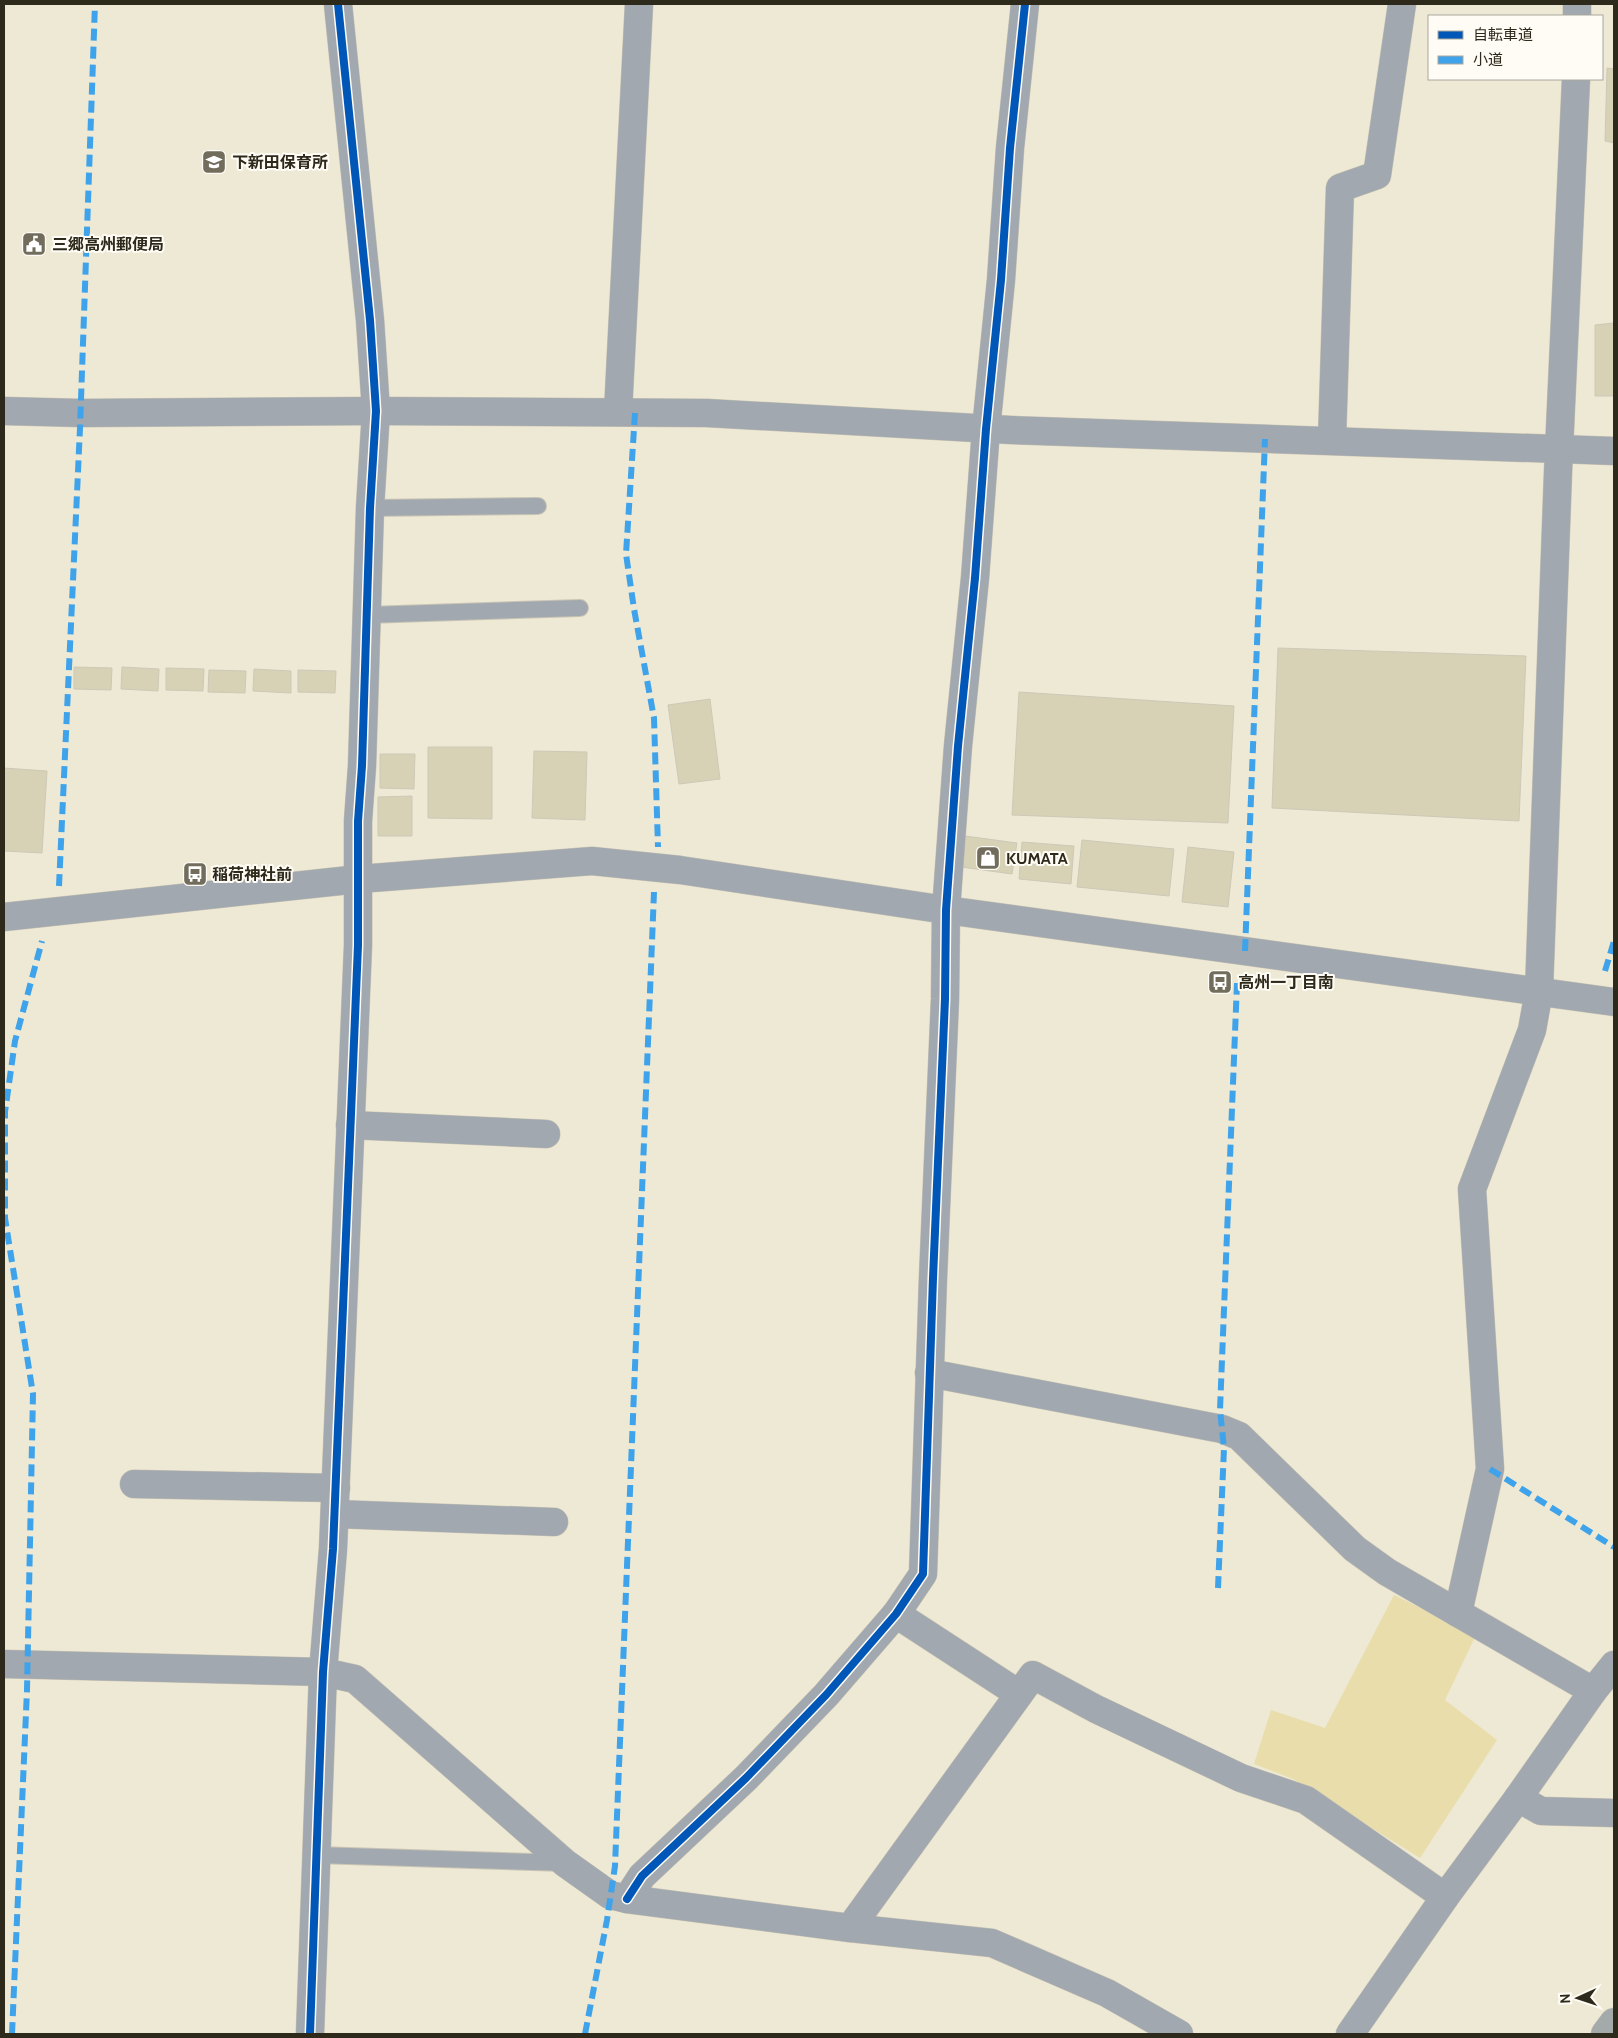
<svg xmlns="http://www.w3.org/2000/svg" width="1618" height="2038" font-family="Cabin,'Noto Sans JP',sans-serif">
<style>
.green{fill:#e9ddab}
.building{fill:#d7d1b5;stroke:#ccc9b8}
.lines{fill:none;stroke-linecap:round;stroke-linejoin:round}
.service-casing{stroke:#c9c5b5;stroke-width:18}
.minor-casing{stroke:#c9c5b5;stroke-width:29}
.tertiary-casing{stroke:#c9c5b5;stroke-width:29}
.primary-casing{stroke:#c9c5b5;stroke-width:29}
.service{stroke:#a2a8af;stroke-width:16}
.minor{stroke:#a2a8af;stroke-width:28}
.tertiary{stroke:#a2a8af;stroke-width:28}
.primary{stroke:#a4a9aa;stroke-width:28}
.quiet{stroke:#3ea3ea;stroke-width:6;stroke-dasharray:12 6;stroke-linecap:butt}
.cycleway-casing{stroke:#fefcf5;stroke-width:11}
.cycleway{stroke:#0057b8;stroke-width:8}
.labels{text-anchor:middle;stroke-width:4;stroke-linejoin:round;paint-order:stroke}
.poi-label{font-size:16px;font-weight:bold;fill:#2d291b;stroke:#fefcf5;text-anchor:start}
</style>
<rect width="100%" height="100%" fill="#eee9d4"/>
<polygon class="green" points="1394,1595 1476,1635 1445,1700 1497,1740 1420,1858 1293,1779 1254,1764 1271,1710 1325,1728"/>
<g class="building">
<polygon points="1607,68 1614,69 1614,143 1605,141"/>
<polygon points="1614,323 1614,396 1595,396 1595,325"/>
<polygon points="1278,648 1526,656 1519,821 1272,808"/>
<polygon points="74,667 112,668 111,690 74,689"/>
<polygon points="122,667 159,669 158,691 121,689"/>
<polygon points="166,668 204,669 203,691 166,690"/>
<polygon points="254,669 291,671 291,693 253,691"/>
<polygon points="209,670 246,671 245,693 208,692"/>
<polygon points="298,670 336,671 335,693 298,692"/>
<polygon points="1019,692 1234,706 1228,823 1012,815"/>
<polygon points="710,699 720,779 679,784 668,705"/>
<polygon points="428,747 492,747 492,819 428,818"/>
<polygon points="534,751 587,752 585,820 532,818"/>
<polygon points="380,754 415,754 414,789 380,788"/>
<polygon points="4,768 47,771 42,853 4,851"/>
<polygon points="412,796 412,836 378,836 378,797"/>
<polygon points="965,836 1017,843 1012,874 961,867"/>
<polygon points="1082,840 1174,849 1169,896 1077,887"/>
<polygon points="1022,842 1074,846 1071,884 1019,879"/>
<polygon points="1188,847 1234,852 1228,907 1182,902"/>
</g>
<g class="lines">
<defs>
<g id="service">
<polyline points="370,508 538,506"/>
<polyline points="367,615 580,608"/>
<polyline points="317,1855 565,1863"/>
</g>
<g id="minor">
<polyline points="1577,16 1577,4"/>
<polyline points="4,411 81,413 376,411 707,413 1011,430 1614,451"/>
<polyline points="618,412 639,4"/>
<polyline points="1332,440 1340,188 1377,175 1402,4"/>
<polyline points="350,1125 546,1134"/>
<polyline points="929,1373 1222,1429 1239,1436 1355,1549 1387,1572 1593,1691"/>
<polyline points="134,1484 336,1488"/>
<polyline points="335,1514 554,1522"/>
<polyline points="1458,1613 1490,1469 1472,1189 1532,1030 1539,991 1558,472 1576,79"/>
<polyline points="896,1614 1019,1694"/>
<polyline points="4,1664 323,1672 355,1679 565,1863 610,1895 627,1899 850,1928 992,1943 1107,1993 1179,2034"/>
<polyline points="1518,1798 1541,1811 1614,1813"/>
<polyline points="627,1899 642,1876 746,1778 826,1695 896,1614 923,1574 933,1278 945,999 946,910 958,746 975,578 986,429 1001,280 1010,148 1025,4"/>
<polyline points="850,1928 1033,1675 1096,1709 1241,1778 1306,1800 1445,1897"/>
<polyline points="310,2034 323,1672 333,1549 358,945 358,821 362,766 370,508 376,411 370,320 338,4"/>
<polyline points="1350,2034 1445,1897 1518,1798 1593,1691 1614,1665"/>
</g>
<polyline id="tertiary" points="4,917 359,879 592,861 680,870 946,910 1614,1002"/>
<polyline id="primary" points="1605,2034 1614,2022"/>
</defs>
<use href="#service" class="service-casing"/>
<use href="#minor" class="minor-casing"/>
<use href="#tertiary" class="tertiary-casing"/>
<use href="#primary" class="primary-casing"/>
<use href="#service" class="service"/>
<use href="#minor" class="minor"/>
<use href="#tertiary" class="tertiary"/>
<use href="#primary" class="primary"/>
<g class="quiet">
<polyline points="635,413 626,554 634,609 654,718 658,847"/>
<polyline points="59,886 80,428 95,4"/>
<polyline points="1245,951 1265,439"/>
<polyline points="1605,971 1614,941"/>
<polyline points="1490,1469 1614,1547"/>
<polyline points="1218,1588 1224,1448 1220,1410 1237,983"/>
<polyline points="12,2034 27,1690 33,1394 5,1218 5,1112 15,1041 42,941"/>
<polyline points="585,2034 607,1920 615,1866 654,892"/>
</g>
<defs>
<g id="cycleway">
<polyline points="627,1899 642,1876 746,1778 826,1695 896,1614 923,1574 933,1278 945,999 946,910 958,746 975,578 986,429 1001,280 1010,148 1025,4"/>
<polyline points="310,2034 323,1672 333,1549 358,945 358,821 362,766 370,508 376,411 370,320 338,4"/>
</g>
</defs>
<use href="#cycleway" class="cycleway-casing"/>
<use href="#cycleway" class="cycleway"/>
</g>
<defs>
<symbol id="school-square" viewBox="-11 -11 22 22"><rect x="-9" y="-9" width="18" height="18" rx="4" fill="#716c5c" stroke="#fefcf5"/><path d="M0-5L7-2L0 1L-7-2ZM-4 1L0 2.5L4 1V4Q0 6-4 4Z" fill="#fff"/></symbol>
<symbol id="civic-square" viewBox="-11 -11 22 22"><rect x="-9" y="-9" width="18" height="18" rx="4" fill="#716c5c" stroke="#fefcf5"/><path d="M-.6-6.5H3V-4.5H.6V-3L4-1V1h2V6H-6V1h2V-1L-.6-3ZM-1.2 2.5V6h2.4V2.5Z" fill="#fff"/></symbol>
<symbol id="shop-square" viewBox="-11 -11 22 22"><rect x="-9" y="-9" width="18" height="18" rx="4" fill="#716c5c" stroke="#fefcf5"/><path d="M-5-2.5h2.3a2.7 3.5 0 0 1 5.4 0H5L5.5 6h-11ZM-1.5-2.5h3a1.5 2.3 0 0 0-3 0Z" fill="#fff"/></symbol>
<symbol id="bus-square" viewBox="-11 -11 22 22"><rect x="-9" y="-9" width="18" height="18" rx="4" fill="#716c5c" stroke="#fefcf5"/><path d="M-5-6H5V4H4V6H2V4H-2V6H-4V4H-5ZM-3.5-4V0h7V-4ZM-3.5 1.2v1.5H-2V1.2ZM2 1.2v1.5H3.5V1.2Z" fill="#fff"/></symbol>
</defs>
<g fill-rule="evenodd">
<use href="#school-square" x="200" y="148" width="28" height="28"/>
<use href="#civic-square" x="20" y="230" width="28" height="28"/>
<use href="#shop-square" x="974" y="844" width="28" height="28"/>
<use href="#bus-square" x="181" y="860" width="28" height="28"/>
<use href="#bus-square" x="1206" y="968" width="28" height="28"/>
</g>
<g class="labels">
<g class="poi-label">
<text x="232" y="168">下新田保育所</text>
<text x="52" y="250">三郷高州郵便局</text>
<text x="1006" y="864">KUMATA</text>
<text x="212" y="880">稲荷神社前</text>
<text x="1238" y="988">高州一丁目南</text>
</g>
</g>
<rect width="1618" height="2038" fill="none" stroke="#2d291b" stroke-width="10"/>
<rect x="1428" y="15" width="175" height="65" fill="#fefcf5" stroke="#aaa89e"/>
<rect x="1438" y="31" width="25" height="8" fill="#0057b8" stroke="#aaa89e"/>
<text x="1473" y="40" font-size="15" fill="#2d291b">自転車道</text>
<rect x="1438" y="56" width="25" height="8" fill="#3ea3ea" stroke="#aaa89e"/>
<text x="1473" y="65" font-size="15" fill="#2d291b">小道</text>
<g transform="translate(1578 1998) rotate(267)" stroke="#fefcf5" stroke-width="4" paint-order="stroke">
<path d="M0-4L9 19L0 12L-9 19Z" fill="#2d291b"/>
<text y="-8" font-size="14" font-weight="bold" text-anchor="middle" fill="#2d291b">N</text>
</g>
</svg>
